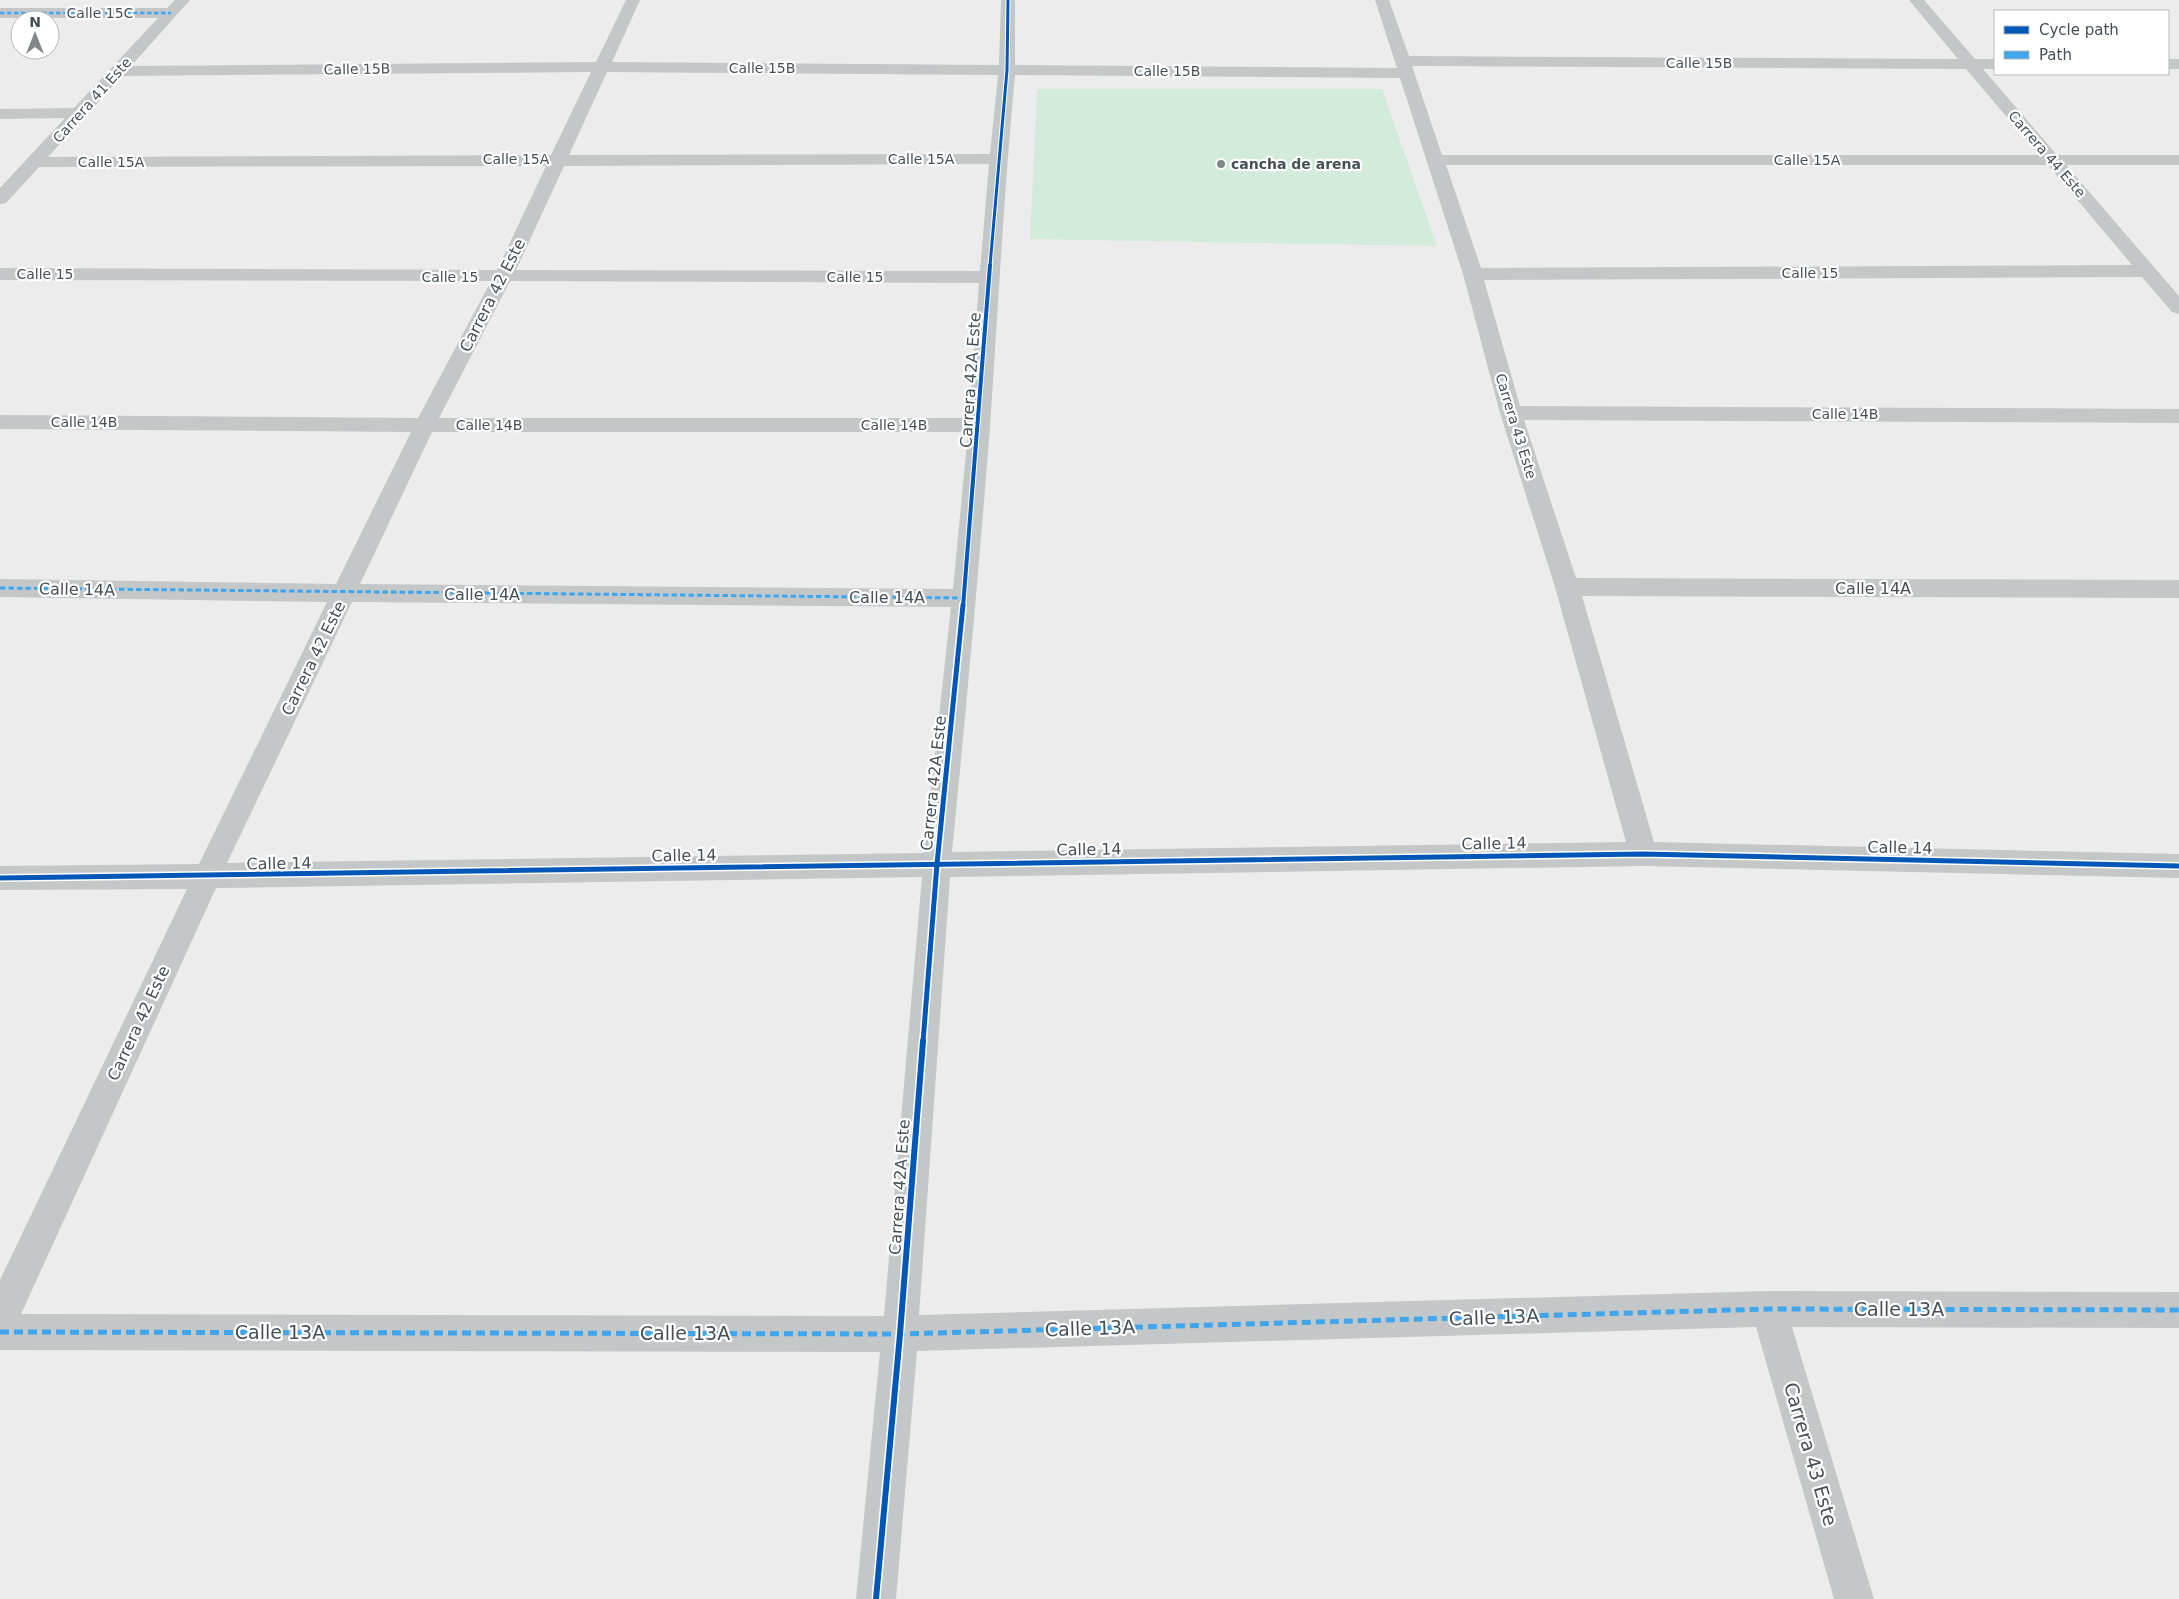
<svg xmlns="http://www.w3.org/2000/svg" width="2179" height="1599" font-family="'DejaVu Sans',sans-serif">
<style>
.green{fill:#d2ebda}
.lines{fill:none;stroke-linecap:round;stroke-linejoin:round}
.minor{fill:#c3c7c8;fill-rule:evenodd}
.quiet-far2{stroke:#3fa5ed;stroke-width:2.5;stroke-dasharray:4.5 2.5;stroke-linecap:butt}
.quiet-far1{stroke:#3fa5ed;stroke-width:3;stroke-dasharray:5.5 3;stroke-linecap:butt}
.quiet{stroke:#3fa5ed;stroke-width:5;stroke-dasharray:9 5;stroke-linecap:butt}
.cycleway-far3-casing{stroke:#fff;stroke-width:5}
.cycleway-far2-casing{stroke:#fff;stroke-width:6}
.cycleway-far1-casing{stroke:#fff;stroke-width:8}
.cycleway-casing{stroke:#fff;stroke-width:9}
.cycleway-far3{stroke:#0057b8;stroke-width:3}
.cycleway-far2{stroke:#0057b8;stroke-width:4}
.cycleway-far1{stroke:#0057b8;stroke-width:5}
.cycleway{stroke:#0057b8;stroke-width:6}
.poi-dot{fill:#80878b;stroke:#fff;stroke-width:2}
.labels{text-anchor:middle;stroke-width:4.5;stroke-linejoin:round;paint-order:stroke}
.far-street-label{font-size:14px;fill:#455057;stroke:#fff}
.far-poi-label{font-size:14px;font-weight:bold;fill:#455057;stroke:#fff;text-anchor:start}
.street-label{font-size:16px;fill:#455057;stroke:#fff}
.near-street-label{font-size:19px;fill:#455057;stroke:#fff}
</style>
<rect width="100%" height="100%" fill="#edecec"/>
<polygon class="green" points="1037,89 1382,89 1437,246 1030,239"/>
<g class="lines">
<g class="minor">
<path d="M175,0H190L131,66L596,62L626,0H640L612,62L999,65L1001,0H1015V65L1397,68L1375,0H1389L1409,56L1958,59L1909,0H1924L1975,59H1995V69H1983L2057,155H2179V165H2066L2179,296V314L2172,312L2142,277L1484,280L1520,406L2179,409V423L1524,420L1576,578L2179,580V598L1582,596L1654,842L2179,854V878L1643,866L950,877L919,1315L1769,1291L2179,1292V1328L1792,1327L1874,1599H1834L1756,1327L917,1351L896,1599H856L880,1352L0,1350V1280L187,889L0,890V866L199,864L327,602L0,597V579L336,584L411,432L0,429V415L418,418L491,281L0,280V268L497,270L546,166L39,167L6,203L0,204V188L65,118L0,119V109L74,108L158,18H0V8H167ZM1412,66L1966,69L2039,155H1442ZM591,72L551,155L48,157L122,76ZM607,72L998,75L990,154L569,155ZM1015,75L1400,78L1463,274L1500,413L1555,587L1626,842L952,852C966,710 979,569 990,427C998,309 1004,192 1015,75ZM989,164L980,271L516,270L564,166ZM1446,165H2048L2132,265L1481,268ZM510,281L979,283L969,418H439ZM432,432H968L953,589L360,584ZM352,602L951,607L924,853L227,863ZM922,877L884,1316L21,1314L216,888Z"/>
<rect x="2168" y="59" width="11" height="10"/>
</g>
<polyline class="quiet-far2" points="0,13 171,13"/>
<polyline class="quiet-far1" points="0,588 964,598"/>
<polyline class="quiet" points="0,1332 900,1334 1769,1309 2179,1310"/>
<defs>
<polyline id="cycleway-far3" points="990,266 1007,70 1008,0"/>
<polyline id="cycleway-far2" points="963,607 990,265"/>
<g id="cycleway-far1">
<polyline points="0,878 1643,854 2179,866"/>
<polyline points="923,1042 937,864 963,605"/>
</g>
<polyline id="cycleway" points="876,1599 900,1334 923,1041"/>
</defs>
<use href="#cycleway-far3" class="cycleway-far3-casing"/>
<use href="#cycleway-far2" class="cycleway-far2-casing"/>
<use href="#cycleway-far1" class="cycleway-far1-casing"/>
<use href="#cycleway" class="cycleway-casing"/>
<use href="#cycleway-far3" class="cycleway-far3"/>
<use href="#cycleway-far2" class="cycleway-far2"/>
<use href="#cycleway-far1" class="cycleway-far1"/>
<use href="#cycleway" class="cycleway"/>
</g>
<circle class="poi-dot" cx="1221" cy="164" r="5"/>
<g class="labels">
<g class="far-street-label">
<text x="100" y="18">Calle 15C</text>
<text x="1699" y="68">Calle 15B</text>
<text x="762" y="73">Calle 15B</text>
<text transform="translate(357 69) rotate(-1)" y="5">Calle 15B</text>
<text x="1167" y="76">Calle 15B</text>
<text transform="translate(92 100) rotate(-48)" y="5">Carrera 41 Este</text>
<text transform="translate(2047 154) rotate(49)" y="5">Carrera 44 Este</text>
<text x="516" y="164">Calle 15A</text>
<text x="921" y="164">Calle 15A</text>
<text x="1807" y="165">Calle 15A</text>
<text x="111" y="167">Calle 15A</text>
<text x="1810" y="278">Calle 15</text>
<text x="45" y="279">Calle 15</text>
<text x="450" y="282">Calle 15</text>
<text x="855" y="282">Calle 15</text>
<text x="1845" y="419">Calle 14B</text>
<text x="84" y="427">Calle 14B</text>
<text x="489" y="430">Calle 14B</text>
<text x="894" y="430">Calle 14B</text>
<text transform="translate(1516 426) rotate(73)" y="5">Carrera 43 Este</text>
</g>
<g class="far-poi-label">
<text x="1231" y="169">cancha de arena</text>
</g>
<g class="street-label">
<text transform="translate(492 295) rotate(-63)" y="6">Carrera 42 Este</text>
<text transform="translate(970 380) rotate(-86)" y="6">Carrera 42A Este</text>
<text x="1873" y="594">Calle 14A</text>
<text transform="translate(77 589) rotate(1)" y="6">Calle 14A</text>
<text x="482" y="600">Calle 14A</text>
<text x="887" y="603">Calle 14A</text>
<text transform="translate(313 658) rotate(-64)" y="6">Carrera 42 Este</text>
<text transform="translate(933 783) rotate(-84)" y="6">Carrera 42A Este</text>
<text transform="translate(1494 843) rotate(-1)" y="6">Calle 14</text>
<text transform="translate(1900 847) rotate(1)" y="6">Calle 14</text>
<text transform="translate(1089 849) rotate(-1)" y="6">Calle 14</text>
<text transform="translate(684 855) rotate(-1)" y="6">Calle 14</text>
<text transform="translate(279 863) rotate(-1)" y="6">Calle 14</text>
<text transform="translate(138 1023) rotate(-65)" y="6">Carrera 42 Este</text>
<text transform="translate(899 1187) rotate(-86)" y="6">Carrera 42A Este</text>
</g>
<g class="near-street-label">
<text x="1899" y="1316">Calle 13A</text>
<text transform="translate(1494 1317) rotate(-2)" y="7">Calle 13A</text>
<text transform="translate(1090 1328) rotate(-2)" y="7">Calle 13A</text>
<text x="280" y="1339">Calle 13A</text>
<text x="685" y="1340">Calle 13A</text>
<text transform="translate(1811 1454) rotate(74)" y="7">Carrera 43 Este</text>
</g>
</g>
<rect x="1994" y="10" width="175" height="65" fill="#ffffff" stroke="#b5b9bc"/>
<rect x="2004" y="26" width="25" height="8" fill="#0057b8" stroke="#b5b9bc"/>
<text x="2039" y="35" font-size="15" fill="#455057">Cycle path</text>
<rect x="2004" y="51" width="25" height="8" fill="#3fa5ed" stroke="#b5b9bc"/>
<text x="2039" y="60" font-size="15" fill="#455057">Path</text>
<g transform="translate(35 35)"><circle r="24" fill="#ffffff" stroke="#b5b9bc"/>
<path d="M0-4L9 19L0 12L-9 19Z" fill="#80878b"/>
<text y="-8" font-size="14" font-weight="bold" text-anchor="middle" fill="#455057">N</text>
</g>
</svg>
